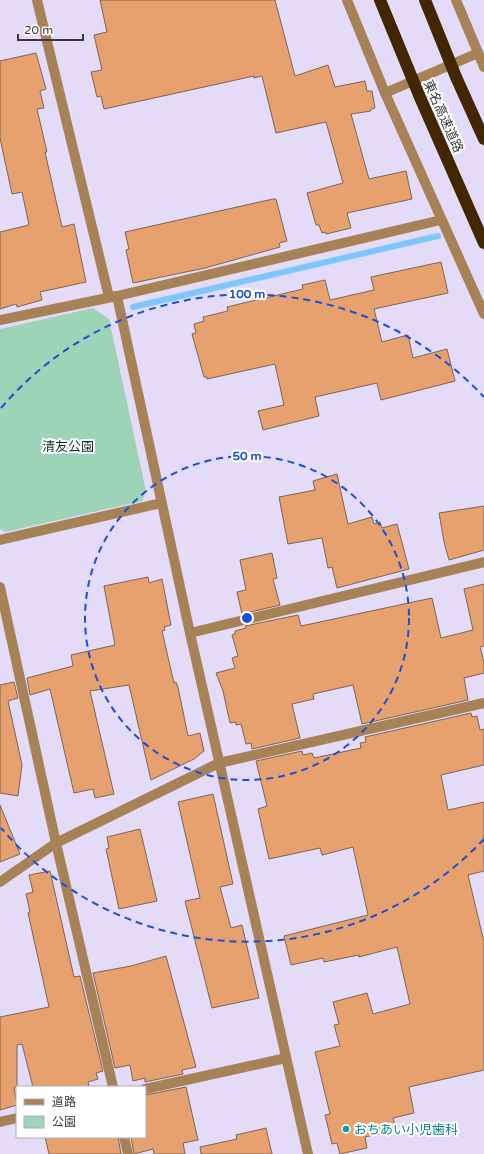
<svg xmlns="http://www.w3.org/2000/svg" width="484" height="1154" font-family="'Varela Round','Noto Sans JP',sans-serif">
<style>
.green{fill:#9dd3b7}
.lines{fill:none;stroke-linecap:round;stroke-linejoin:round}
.stream{stroke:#7dc7fc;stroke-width:6}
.building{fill:#e6a16e;stroke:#7d6554}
.minor{stroke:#a78257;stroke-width:10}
.highway-bridge{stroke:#422600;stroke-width:12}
.ring{fill:none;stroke:#1d4ed8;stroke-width:2;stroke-dasharray:7 5}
.culture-dot{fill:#0f9aa8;stroke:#fff;stroke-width:1.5}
.labels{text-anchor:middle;stroke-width:4;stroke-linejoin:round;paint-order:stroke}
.street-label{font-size:13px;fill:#3a3742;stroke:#fff}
.park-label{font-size:13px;fill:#0a3322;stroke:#fff}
.culture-label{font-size:13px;fill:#0d838f;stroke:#fff;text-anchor:start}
.centre{fill:#1d4ed8;stroke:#fff;stroke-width:2}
.ring-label{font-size:12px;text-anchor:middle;font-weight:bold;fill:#1d4ed8;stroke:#fff;stroke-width:4;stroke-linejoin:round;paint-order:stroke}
</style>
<rect width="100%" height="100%" fill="#e3dbf8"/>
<polygon class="green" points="93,308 109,319 146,491 142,501 5,532 0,529 0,329"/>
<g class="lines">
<polyline class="stream" points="133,307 438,236"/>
</g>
<g class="building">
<polygon points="100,0 275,0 295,76 328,65 335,87 365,81 367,91 372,91 375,108 371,109 371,111 351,114 369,179 406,171 412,199 347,213 351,228 326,234 325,232 322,233 319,225 316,225 307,193 343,183 326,122 276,133 262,76 254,78 254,76 104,109 101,96 97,97 91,72 102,70 94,35 107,32"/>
<polygon points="36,53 46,89 40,91 44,108 37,109 47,152 45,152 62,227 74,224 86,282 40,292 42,300 17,307 16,304 0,309 0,232 29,225 22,192 12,194 0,138 0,61"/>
<polygon points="273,199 276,199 287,241 279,243 280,247 205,268 133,283 126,250 129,249 125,232"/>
<polygon points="441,262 448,293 374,309 382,342 408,335 413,358 447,349 455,381 381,400 377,383 315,397 319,416 263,430 258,411 284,405 275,364 207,379 207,377 204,377 192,334 196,333 194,324 204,321 203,317 228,311 227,307 303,289 302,285 325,280 330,300 374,290 371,277"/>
<polygon points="337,474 348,524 372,517 374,524 380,522 382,528 397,524 409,569 337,588 332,567 328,568 322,538 288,544 279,497 315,490 313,481"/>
<polygon points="484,506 484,550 449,560 444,542 439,513"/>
<polygon points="272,553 277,578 273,579 280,605 242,614 237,592 246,590 240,560"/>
<polygon points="148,577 149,583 162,579 171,625 164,627 165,630 162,631 174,683 176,682 178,687 188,736 200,733 204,751 194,759 151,780 129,685 90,691 114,794 95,798 93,789 74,793 50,689 30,695 27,678 73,666 71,655 115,645 104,586"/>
<polygon points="484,584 484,646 480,647 484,662 484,673 464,678 468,700 362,724 353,685 313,694 314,699 292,704 300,738 252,749 251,743 246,744 241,724 236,725 236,722 230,723 223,691 216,673 235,668 232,658 238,656 232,635 235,634 235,631 246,628 245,626 298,615 301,626 432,598 441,638 473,630 464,589"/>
<polygon points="14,682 18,698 8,701 22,765 18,796 0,793 0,685"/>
<polygon points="471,713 472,717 477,716 480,730 484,729 484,765 441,775 448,810 484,802 484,871 468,875 484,942 484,1070 409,1087 414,1113 393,1118 396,1130 365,1137 367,1148 340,1154 337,1143 332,1144 325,1115 330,1114 315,1052 340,1046 334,1025 339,1024 333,1002 367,993 373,1014 410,1004 397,947 359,957 359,955 324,962 323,958 291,965 284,936 368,915 353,847 322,855 320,848 269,859 258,809 267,806 256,761 302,751 303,755 312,753 314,758 361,748 360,743 366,742 365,737"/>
<polygon points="213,794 233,884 220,887 231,928 242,925 259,998 212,1008 185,901 200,898 178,802"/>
<polygon points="0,805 20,854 0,862"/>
<polygon points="140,829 157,901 119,909 106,849 109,848 107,837"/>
<polygon points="50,871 74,977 80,976 103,1071 96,1073 98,1079 88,1082 89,1087 33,1087 22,1044 17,1045 17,1087 14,1087 17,1105 0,1110 0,1017 49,1007 28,913 30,912 26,894 33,892 29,875"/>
<polygon points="166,956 196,1067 182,1070 183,1074 145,1082 145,1078 133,1081 130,1065 115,1068 93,973 131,966"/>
<polygon points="186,1087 198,1140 183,1143 185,1154 154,1154 153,1149 134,1154 131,1137 145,1137 145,1095"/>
<polygon points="266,1128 272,1154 201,1154 200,1147 237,1139 236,1135"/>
<polygon points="45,1137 118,1137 121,1154 49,1154"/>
</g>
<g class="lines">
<g class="minor">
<polyline points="37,0 109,297"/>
<polyline points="347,0 385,93 484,314"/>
<polyline points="456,0 484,67"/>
<polyline points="385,93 478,53"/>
<polyline points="117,296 190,633 308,1154"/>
<polyline points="0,320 117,296 441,220"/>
<polyline points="0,540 161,503"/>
<polyline points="0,587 56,843 113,1087"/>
<polyline points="190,633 484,562"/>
<polyline points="0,882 56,843 219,763 484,703"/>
<polyline points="145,1089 286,1058"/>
<polyline points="0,1122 17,1118"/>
<polyline points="124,1137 128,1154"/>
</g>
<g class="highway-bridge">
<polyline points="380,0 419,95 484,243"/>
<polyline points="425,0 456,77 484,139"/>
</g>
</g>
<g class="ring">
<circle cx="247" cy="618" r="162"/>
<path d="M484 839A324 324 0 0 1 1 828M1 408A324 324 0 0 1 484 397"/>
</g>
<circle class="culture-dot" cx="346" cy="1129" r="4"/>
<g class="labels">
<g class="street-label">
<text transform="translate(444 116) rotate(66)" y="5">東名高速道路</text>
</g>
<g class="park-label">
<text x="68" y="451">清友公園</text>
</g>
<g class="culture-label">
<text x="354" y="1134">おちあい小児歯科</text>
</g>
</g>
<circle cx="247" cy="618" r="6" class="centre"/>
<g class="ring-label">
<text x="247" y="298">100 m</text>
<text x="247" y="460">50 m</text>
</g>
<rect x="16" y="1086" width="130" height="52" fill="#ffffff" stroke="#b0afb3"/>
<rect x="24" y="1099" width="20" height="6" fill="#a78257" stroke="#b0afb3"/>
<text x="52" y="1106" font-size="12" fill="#3a3742">道路</text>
<rect x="24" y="1116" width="20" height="12" fill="#9dd3b7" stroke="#b0afb3"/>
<text x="52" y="1126" font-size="12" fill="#3a3742">公園</text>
<path d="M18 34v6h65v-6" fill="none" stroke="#3a3742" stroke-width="2"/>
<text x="24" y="34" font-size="12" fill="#3a3742" stroke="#ffffff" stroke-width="3" paint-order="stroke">20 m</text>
</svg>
